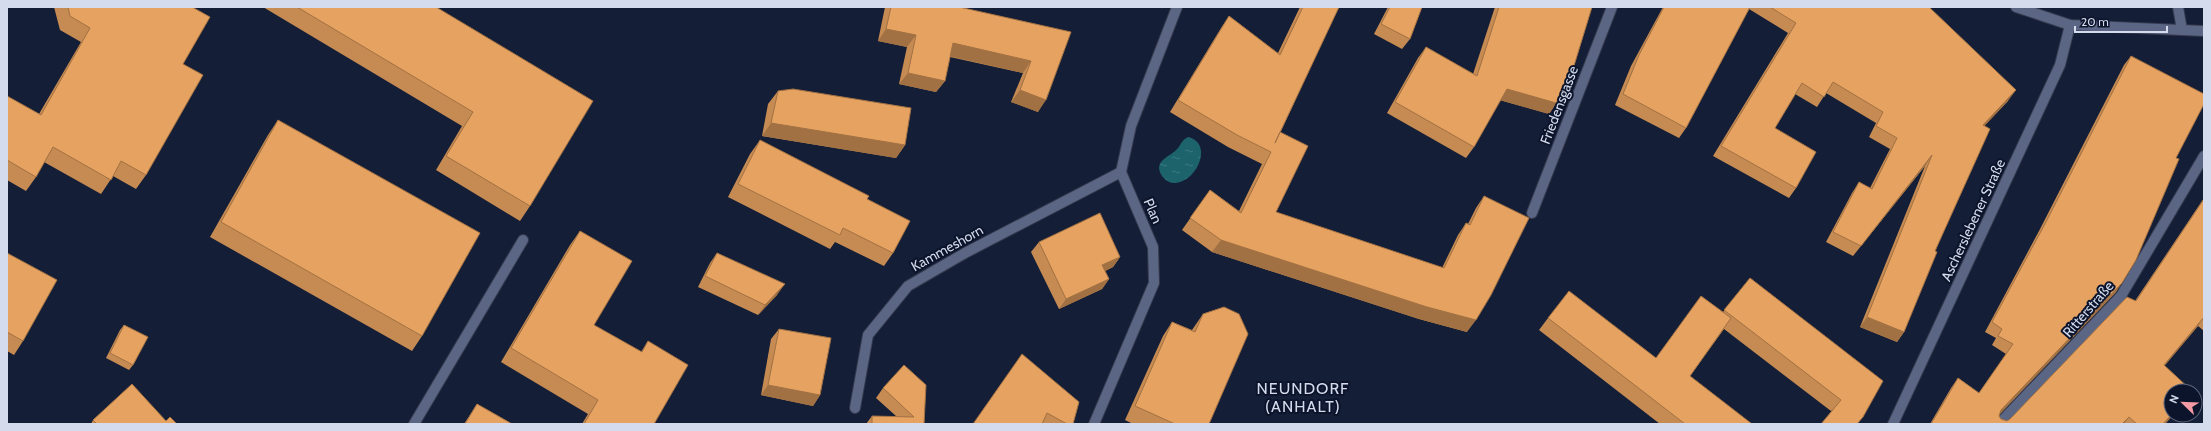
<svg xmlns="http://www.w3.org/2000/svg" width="2211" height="431" font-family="Cabin,sans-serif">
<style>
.water{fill:url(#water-ripples)}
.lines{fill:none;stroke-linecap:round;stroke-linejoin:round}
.lane-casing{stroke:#353a4f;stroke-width:12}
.street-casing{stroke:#353a4f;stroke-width:12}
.secondary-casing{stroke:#353a4f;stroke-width:12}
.lane{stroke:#5a6683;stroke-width:10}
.street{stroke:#5a6683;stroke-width:10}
.secondary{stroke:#5a6683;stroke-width:10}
.wall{fill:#c68b53}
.shaded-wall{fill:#a17143}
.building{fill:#e6a260;stroke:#a17143}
.labels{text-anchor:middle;stroke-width:4;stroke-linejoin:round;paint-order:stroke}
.street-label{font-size:14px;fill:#d3dbec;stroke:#0c142c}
.quarter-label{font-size:16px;letter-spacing:1px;fill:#d3dbec;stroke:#0c142c}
</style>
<defs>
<pattern id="water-ripples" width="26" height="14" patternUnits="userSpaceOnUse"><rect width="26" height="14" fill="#1c636c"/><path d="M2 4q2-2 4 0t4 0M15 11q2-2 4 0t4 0" fill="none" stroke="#3c7981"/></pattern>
</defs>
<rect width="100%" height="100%" fill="#141e36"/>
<path class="water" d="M1188,137C1214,143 1197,183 1174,183C1169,183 1165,180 1162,176C1152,160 1171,157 1178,148C1182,143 1182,140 1188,137Z"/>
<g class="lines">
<defs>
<g id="lane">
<polyline points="1532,213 1612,7"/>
<polyline points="414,424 523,240"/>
</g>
<g id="street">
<polyline points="2178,7 2182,30"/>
<polyline points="855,408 868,335 908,286 965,253 1121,172"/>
<polyline points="1094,424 1154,283 1153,247 1121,172 1131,126 1177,7"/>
<polyline points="1893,424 2060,65 2070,25"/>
<polyline points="1999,424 2121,296 2204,156"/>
</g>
<polyline id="secondary" points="2016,7 2070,25 2204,31"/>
</defs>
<use href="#lane" class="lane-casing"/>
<use href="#street" class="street-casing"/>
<use href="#secondary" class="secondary-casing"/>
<use href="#lane" class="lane"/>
<use href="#street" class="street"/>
<use href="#secondary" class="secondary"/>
</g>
<g class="wall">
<polygon points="54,7 192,7 183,64 146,175 136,189 113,176 101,194 44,162 36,177 26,191 7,180 7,96 39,114 81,42 60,30"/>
<polygon points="263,7 436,7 530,206 520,221 436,170 462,126"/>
<polygon points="885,7 959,7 1071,32 1038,112 1011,102 1023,73 950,57 945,81 936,92 899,84 907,47 878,41"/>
<polygon points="1300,7 1339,7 1280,133 1276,212 1442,268 1458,235 1466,223 1468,224 1476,208 1484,196 1467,332 1419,319 1212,252 1182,230 1210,190 1239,211 1262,164 1228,147 1170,112 1221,28 1229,16 1278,53"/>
<polygon points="1388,7 1422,7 1410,39 1402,49 1374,34"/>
<polygon points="1495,7 1592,7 1565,95 1557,106 1555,105 1549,114 1500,100 1474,147 1466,158 1387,113 1418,58 1426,47 1473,74"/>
<polygon points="1663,7 1929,7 2008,101 1984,126 1904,332 1897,342 1860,327 1925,166 1853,256 1826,242 1852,193 1859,182 1870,188 1890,149 1869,137 1876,123 1826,93 1817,107 1795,94 1775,128 1796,188 1789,198 1713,156 1788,33 1749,9 1686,128 1679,138 1615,105 1631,66"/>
<polygon points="2131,56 2176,158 2116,292 2000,414 1999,416 2001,419 2007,421 2010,419 2135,301 2204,198 2204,331 2198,326 2164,366 2171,415 2173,415 2165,424 1930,424 1951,388 1958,378 1979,393 2006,354 1992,345 1996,338 1985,332 2039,231 2124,65"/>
<polygon points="778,91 905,145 896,158 762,136 768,104"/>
<polygon points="278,120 422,336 412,351 210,237 268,135"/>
<polygon points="760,140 867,199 893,253 884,266 835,242 830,249 728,197 750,154"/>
<polygon points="580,231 594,325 641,352 648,341 654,424 582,424 588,414 501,362 570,245"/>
<polygon points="1039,242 1120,257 1113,267 1105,271 1109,279 1102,289 1059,309 1031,252"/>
<polygon points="7,253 23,341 14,355 7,351"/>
<polygon points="717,253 777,295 758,315 698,287 710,263"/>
<polygon points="1750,278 1883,381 1831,411 1724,329 1690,376 1752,424 1660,424 1539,330 1548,318 1656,358 1723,312"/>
<polygon points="1203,314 1209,424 1133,424 1125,420 1163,336 1172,322 1192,330"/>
<polygon points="124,325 133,365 129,370 106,358 120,330"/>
<polygon points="779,329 820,395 813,406 761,395 771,339"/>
<polygon points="1022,354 1073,424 1045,424 1042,423"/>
<polygon points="883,388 924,424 866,424 872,416 896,416 876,398"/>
<polygon points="477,404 512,424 464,424"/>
<polygon points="93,420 166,421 177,424 91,424"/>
</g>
<g class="shaded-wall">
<polygon points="886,29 916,35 907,47 878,41"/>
<polygon points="953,43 1031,61 1023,73 944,55"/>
<polygon points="908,73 945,81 936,92 899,84"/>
<polygon points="1507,89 1560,93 1565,95 1557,106 1555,105 1549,114 1499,100"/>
<polygon points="1020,90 1046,100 1038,112 1011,102"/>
<polygon points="2016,90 2008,101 1976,135 1983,125"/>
<polygon points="771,123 905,145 896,158 762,136"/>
<polygon points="1932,155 1925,166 1853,256 1861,246"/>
<polygon points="1221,240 1476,320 1467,332 1419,319 1212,252"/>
<polygon points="1120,257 1113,267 1095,276 1102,265"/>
<polygon points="1109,279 1102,289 1059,309 1066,299"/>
<polygon points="2122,283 2116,292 1994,420 2001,410"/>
<polygon points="785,284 777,295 758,315 765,305"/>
<polygon points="1867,317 1904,332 1897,342 1860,327"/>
<polygon points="2204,317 2198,326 2157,375 2164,365"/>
<polygon points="768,385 820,395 813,406 761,395"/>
<polygon points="2171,415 2173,415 2165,424 2163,424"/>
<polygon points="2129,417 2124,424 2122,424"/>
</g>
<g class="building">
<polygon points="68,7 192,7 210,17 183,64 203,75 146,175 121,161 111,180 53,147 36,177 7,160 7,96 41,115 90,28 70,16"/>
<polygon points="297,7 436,7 593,101 530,206 446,156 473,112"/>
<polygon points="891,7 959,7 1071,32 1046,100 1020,90 1031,61 953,43 945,81 908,73 916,35 886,29"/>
<polygon points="1303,7 1339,7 1275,143 1280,132 1308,146 1276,212 1444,268 1466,223 1470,225 1484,196 1529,218 1491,295 1476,320 1427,307 1221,240 1190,218 1210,190 1241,213 1271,152 1237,135 1178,100 1229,16 1280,55"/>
<polygon points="1390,7 1422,7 1410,39 1381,24"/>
<polygon points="1499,7 1592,7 1565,95 1560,93 1556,103 1507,89 1474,147 1395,102 1426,47 1477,76"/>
<polygon points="1664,7 1750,7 1686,128 1623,94 1639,55"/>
<polygon points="1770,7 1929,7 2016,90 1983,125 1990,129 1935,251 1937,252 1904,332 1867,317 1932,155 1861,246 1833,232 1859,182 1872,189 1897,138 1876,126 1883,112 1833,82 1824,97 1802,83 1775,128 1816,152 1796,188 1721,146 1796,23"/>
<polygon points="2131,56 2204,94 2204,104 2176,158 2179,159 2136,260 2122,283 2001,410 1999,416 2001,419 2007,421 2010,419 2127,297 2136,301 2204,199 2204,317 2164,365 2192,391 2171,391 2171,415 2163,424 2137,424 2129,417 2122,424 1931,424 1958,378 1979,393 2013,344 1998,336 2002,329 1992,322 2046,222"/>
<polygon points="793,89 911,108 905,145 771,123 778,91"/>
<polygon points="278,120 480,233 422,336 221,222"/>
<polygon points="760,140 869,196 867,199 910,221 893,253 843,228 840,235 738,184"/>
<polygon points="1100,213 1120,257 1102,265 1109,279 1066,299 1039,242"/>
<polygon points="580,231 632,261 594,325 642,352 648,341 688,365 654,424 584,424 598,400 511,348"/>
<polygon points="7,253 57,280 23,341 7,332"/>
<polygon points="717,253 785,284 765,305 705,276"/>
<polygon points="1750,278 1883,381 1863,417 1857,424 1821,424 1841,400 1724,310"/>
<polygon points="1569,291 1656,358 1701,296 1731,318 1690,376 1752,424 1685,424 1548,318"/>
<polygon points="1224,307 1239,314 1248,334 1209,424 1175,424 1135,406 1172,322 1195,332 1203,314"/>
<polygon points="124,325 148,337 133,365 110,353"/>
<polygon points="779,329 831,338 820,395 768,385"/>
<polygon points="1022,354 1079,402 1073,424 1067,424 1047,413 1042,424 973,424"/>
<polygon points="904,365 926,385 924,424 872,424 872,416 914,417 883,388"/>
<polygon points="132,384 166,421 170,417 177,424 97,424 93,420"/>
<polygon points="477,404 512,424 465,424"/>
</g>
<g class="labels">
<g class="street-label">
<text transform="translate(1559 105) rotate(-69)" y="5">Friedensgasse</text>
<text transform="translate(1153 211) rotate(67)" y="5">Plan</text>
<text transform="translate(1973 220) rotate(-65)" y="5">Ascherslebener Straße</text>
<text transform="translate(947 248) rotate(-29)" y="5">Kammeshorn</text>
<text transform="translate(2088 309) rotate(-49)" y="5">Ritterstraße</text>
</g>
<g class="quarter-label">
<text x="1303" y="394">NEUNDORF<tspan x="1303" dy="18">(ANHALT)</tspan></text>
</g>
</g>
<rect width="2211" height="431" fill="none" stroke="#d3dbec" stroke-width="16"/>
<g transform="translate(2183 403) rotate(293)"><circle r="19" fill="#0c142c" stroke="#5c6479"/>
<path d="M0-3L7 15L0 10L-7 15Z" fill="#f49aa4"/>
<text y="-6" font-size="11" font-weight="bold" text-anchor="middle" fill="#d3dbec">N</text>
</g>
<path d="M2075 26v6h92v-6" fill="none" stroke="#d3dbec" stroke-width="2"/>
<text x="2081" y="26" font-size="12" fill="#d3dbec" stroke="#0c142c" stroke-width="3" paint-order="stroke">20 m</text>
</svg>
